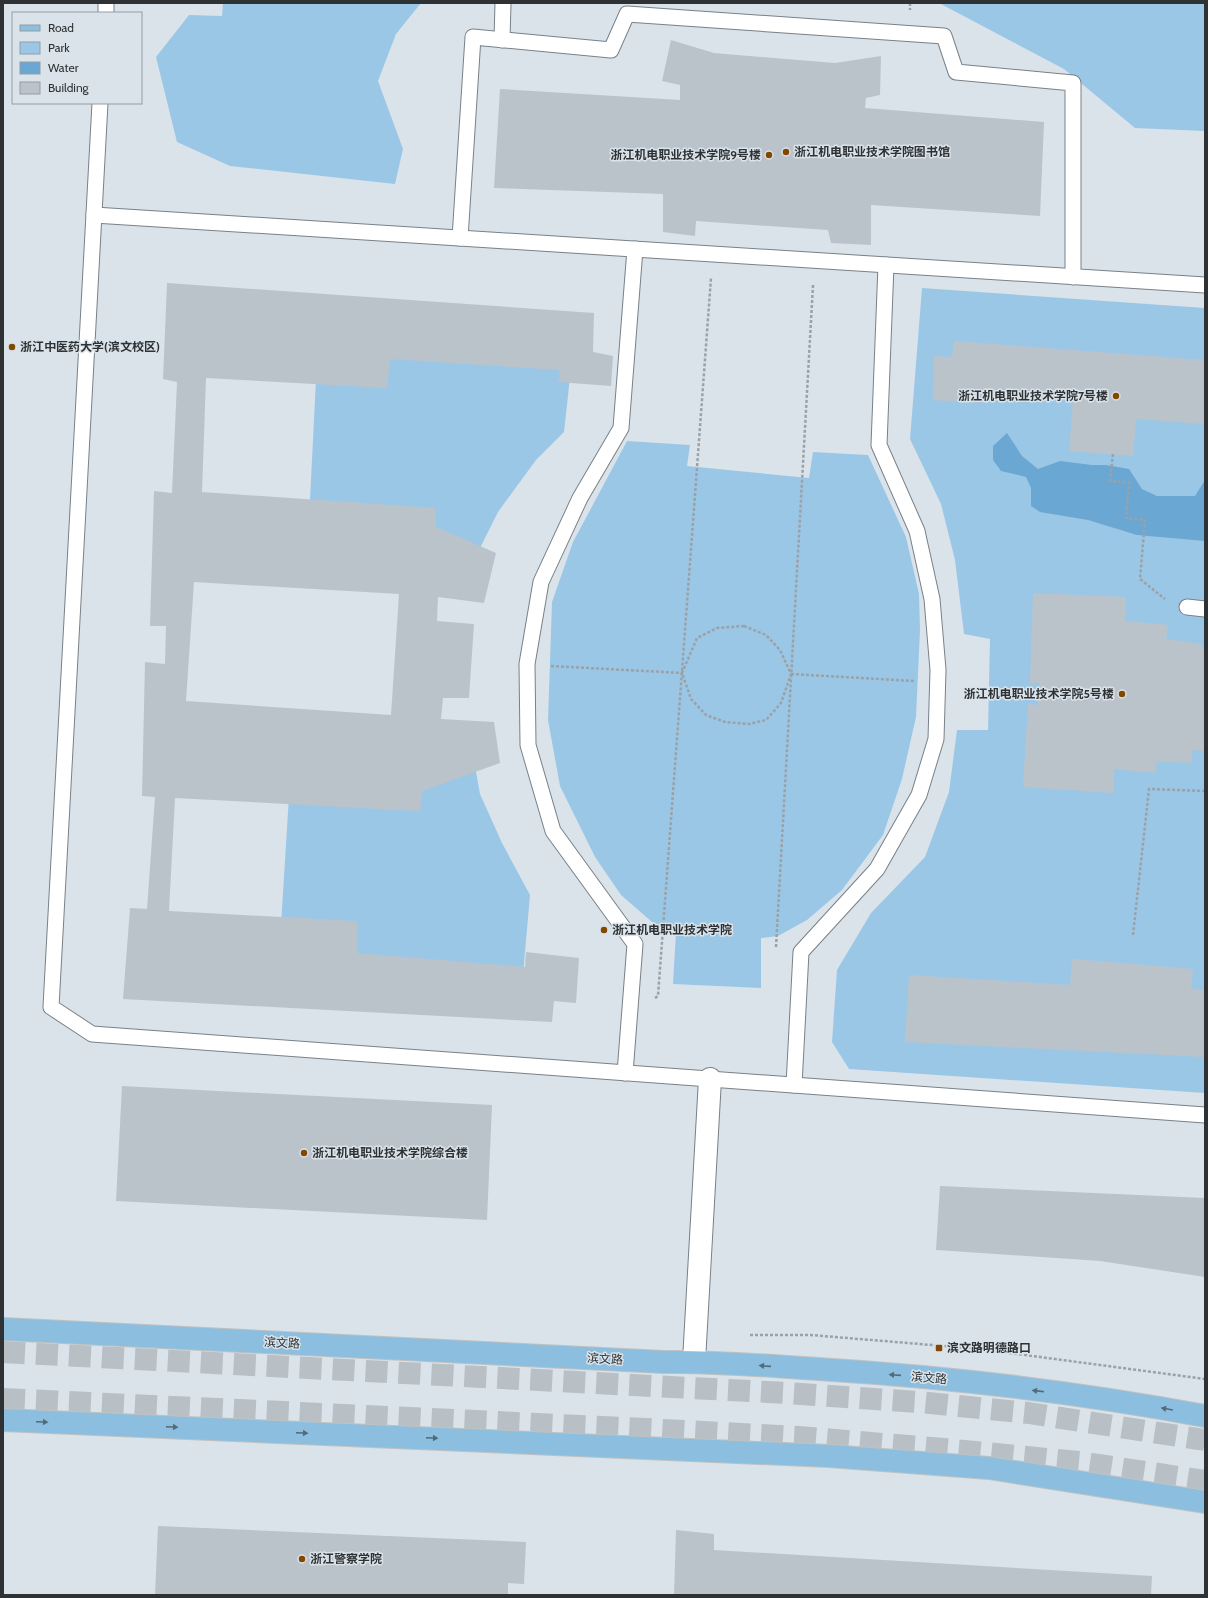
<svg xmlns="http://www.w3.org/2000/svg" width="1208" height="1598" font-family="Cabin,'Noto Sans SC',sans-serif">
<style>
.green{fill:#9bc7e7}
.water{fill:#6aa7d2}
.building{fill:#bbc3ca;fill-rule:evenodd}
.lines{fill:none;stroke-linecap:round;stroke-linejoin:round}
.highway-tunnel{stroke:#b8c0c6;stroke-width:22;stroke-dasharray:22 11;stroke-linecap:butt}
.lane-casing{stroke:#798187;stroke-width:17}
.street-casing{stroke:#798187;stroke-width:24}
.primary-casing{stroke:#c0c2c2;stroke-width:24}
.path{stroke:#9aa2a7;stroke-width:2.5;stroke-dasharray:3 2;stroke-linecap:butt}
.lane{stroke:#fff;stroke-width:15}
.street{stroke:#fff;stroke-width:22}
.primary{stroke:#8bbedf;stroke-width:22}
.oneway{fill:#536a78}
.poi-dot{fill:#834800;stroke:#dae3ea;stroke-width:1.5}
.labels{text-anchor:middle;stroke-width:3;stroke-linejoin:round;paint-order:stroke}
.poi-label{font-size:12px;font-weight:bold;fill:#2e3234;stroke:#dae3ea;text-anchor:start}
.street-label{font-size:12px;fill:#2e3234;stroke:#dae3ea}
</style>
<rect width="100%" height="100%" fill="#dae3ea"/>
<g class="green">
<polygon points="223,3 421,3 396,34 378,81 403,149 395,184 230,166 177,142 156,57 189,15 222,16"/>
<polygon points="939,3 1205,3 1205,131 1135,128 1064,69"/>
<polygon points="922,288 1205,308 1205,1093 849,1069 832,1042 837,970 871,913 925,857 949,792 957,730 988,730 990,639 964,634 955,560 941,504 910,439"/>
<polygon points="318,339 573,350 564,432 536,460 498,512 473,562 308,540"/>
<polygon points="627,441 690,445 687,466 809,478 813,452 868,455 906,537 919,594 920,630 916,717 902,779 883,835 842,890 807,920 778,936 761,938 761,988 673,984 676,932 652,922 621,895 595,857 560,786 548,720 552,602 573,542"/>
<polygon points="292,748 473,755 480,794 502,843 530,895 522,986 279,957"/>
</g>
<polygon class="water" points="1007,433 1022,456 1038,469 1060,461 1092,465 1106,465 1129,469 1142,489 1157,496 1195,496 1205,480 1205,541 1137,535 1088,520 1040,512 1031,506 1031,488 1026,477 1001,471 993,460 993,446"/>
<g class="building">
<polygon points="671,40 714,53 835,63 881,56 880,95 866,98 865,108 1044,122 1040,216 871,205 871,245 831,243 828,230 696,221 695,236 663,232 663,194 494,188 500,89 680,100 680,85 662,81"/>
<path d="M167,283L594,313L593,352L613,356L611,386L558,382L560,370L390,359L387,388L206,378L202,492L435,508L436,527L496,553L484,603L438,597L437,621L474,624L469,698H443L441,719L494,722L500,763L422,791L420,811L175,798L169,911L357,921V953L525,967L526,952L579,958L576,1003L554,1001L552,1022L123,999L130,908L147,909L155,797L142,796L145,662L165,664L166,626H150L154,491L172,493L177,382L163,379ZM194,582L399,594L391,715L186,701Z"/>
<polygon points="954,341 1205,360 1205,424 1136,419 1133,456 1069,451 1073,399 981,394 979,403 933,400 934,356 952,357"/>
<polygon points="1033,593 1126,597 1125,621 1168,625 1166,639 1202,644 1203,653 1205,653 1205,751 1193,750 1191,763 1157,761 1155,773 1114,769 1114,793 1023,787 1028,704 1038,705 1039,683 1030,683"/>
<polygon points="1072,959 1193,969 1191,988 1205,991 1205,1057 905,1042 909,975 1070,985"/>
<polygon points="122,1086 492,1105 487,1220 116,1201"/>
<polygon points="940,1186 1205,1198 1205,1277 1100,1261 936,1250"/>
<polygon points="158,1526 526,1542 524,1584 508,1583 508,1595 155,1595"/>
<polygon points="676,1530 714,1534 714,1550 1152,1576 1151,1595 674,1595"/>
</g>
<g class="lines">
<g class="highway-tunnel">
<polyline points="3,1352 787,1393 919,1402 1029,1413 1205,1440"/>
<polyline points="3,1399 645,1429 799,1437 944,1449 1079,1462 1205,1481"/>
</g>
<defs>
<g id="lane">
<polyline points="106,13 106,3"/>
<polyline points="502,40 503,3"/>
<polyline points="100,103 51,1007 92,1034 1205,1115"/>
<polyline points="94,215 1205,285"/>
<polyline points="460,238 473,37 611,50 627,14 944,36 956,72 1073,83 1073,277"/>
<polyline points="1187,607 1205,609"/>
<polyline points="625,1073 635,944 553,831 528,745 527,664 541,582 580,498 621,428 635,249"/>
<polyline points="794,1085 801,952 877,869 919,795 936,739 938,670 932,599 917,531 879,445 886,265"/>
</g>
<polyline id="street" points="694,1361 710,1079"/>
<g id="primary">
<path d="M3,1329L664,1362C715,1361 767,1366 818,1369C948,1377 1077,1392 1205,1416"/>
<polyline points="3,1420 829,1456 989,1468 1205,1502"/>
</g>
</defs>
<use href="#lane" class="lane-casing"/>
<use href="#street" class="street-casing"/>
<use href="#primary" class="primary-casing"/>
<g class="path">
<polyline points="910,3 910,10"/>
<polyline points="1113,454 1110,481 1129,483 1126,518 1145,520 1140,579 1165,599"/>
<polygon points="744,626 766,635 780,650 791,674 781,703 766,720 749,724 725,722 706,715 691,699 682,673 697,638 717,628"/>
<polyline points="551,666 682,673"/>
<polyline points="791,674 914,681"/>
<polyline points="1133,935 1149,789 1205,791"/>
<polyline points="776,947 813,285"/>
<polyline points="655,998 658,996 711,278"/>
<polyline points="750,1335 811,1335 980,1349 1205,1379"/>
</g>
<use href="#lane" class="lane"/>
<use href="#street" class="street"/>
<use href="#primary" class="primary"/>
</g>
<defs><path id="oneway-solid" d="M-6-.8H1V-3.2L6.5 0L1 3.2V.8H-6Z"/></defs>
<g class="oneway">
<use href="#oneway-solid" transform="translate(765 1366) rotate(-176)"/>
<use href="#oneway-solid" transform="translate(895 1375) rotate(-176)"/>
<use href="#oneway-solid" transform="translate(1038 1391) rotate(-173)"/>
<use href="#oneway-solid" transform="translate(1167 1409) rotate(-170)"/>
<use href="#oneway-solid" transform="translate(42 1422) rotate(2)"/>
<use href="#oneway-solid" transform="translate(172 1427) rotate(2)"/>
<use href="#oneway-solid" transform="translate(302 1433) rotate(2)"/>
<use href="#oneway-solid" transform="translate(432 1438) rotate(2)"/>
</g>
<g class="poi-dot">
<circle cx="786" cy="152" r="4"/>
<circle cx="769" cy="155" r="4"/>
<circle cx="12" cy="347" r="4"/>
<circle cx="1116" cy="396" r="4"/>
<circle cx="1122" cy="694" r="4"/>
<circle cx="604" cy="930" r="4"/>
<circle cx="304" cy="1153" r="4"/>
<rect x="935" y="1344" width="8" height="8" rx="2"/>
<circle cx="302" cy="1559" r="4"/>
</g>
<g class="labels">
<g class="poi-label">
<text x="794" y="156">浙江机电职业技术学院图书馆</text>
<text x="761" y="159" text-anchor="end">浙江机电职业技术学院9号楼</text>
<text x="20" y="351">浙江中医药大学(滨文校区)</text>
<text x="1108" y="400" text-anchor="end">浙江机电职业技术学院7号楼</text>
<text x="1114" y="698" text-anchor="end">浙江机电职业技术学院5号楼</text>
<text x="612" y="934">浙江机电职业技术学院</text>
<text x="312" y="1157">浙江机电职业技术学院综合楼</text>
<text x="947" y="1352">滨文路明德路口</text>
<text x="310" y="1563">浙江警察学院</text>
</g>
<g class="street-label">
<text transform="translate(282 1343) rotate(3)" y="4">滨文路</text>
<text transform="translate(605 1359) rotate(3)" y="4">滨文路</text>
<text transform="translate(929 1378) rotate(5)" y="4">滨文路</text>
</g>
</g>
<rect width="1208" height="1598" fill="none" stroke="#2e3234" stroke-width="8"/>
<rect x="12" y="12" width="130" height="92" fill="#dae3ea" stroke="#959ca1"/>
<rect x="20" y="25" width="20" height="6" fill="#8bbedf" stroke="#959ca1"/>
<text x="48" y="32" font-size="12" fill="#2e3234">Road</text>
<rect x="20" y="42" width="20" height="12" fill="#9bc7e7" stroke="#959ca1"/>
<text x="48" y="52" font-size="12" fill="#2e3234">Park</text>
<rect x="20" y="62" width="20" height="12" fill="#6aa7d2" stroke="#959ca1"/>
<text x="48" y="72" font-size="12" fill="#2e3234">Water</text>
<rect x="20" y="82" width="20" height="12" fill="#bbc3ca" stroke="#959ca1"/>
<text x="48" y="92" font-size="12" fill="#2e3234">Building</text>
</svg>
